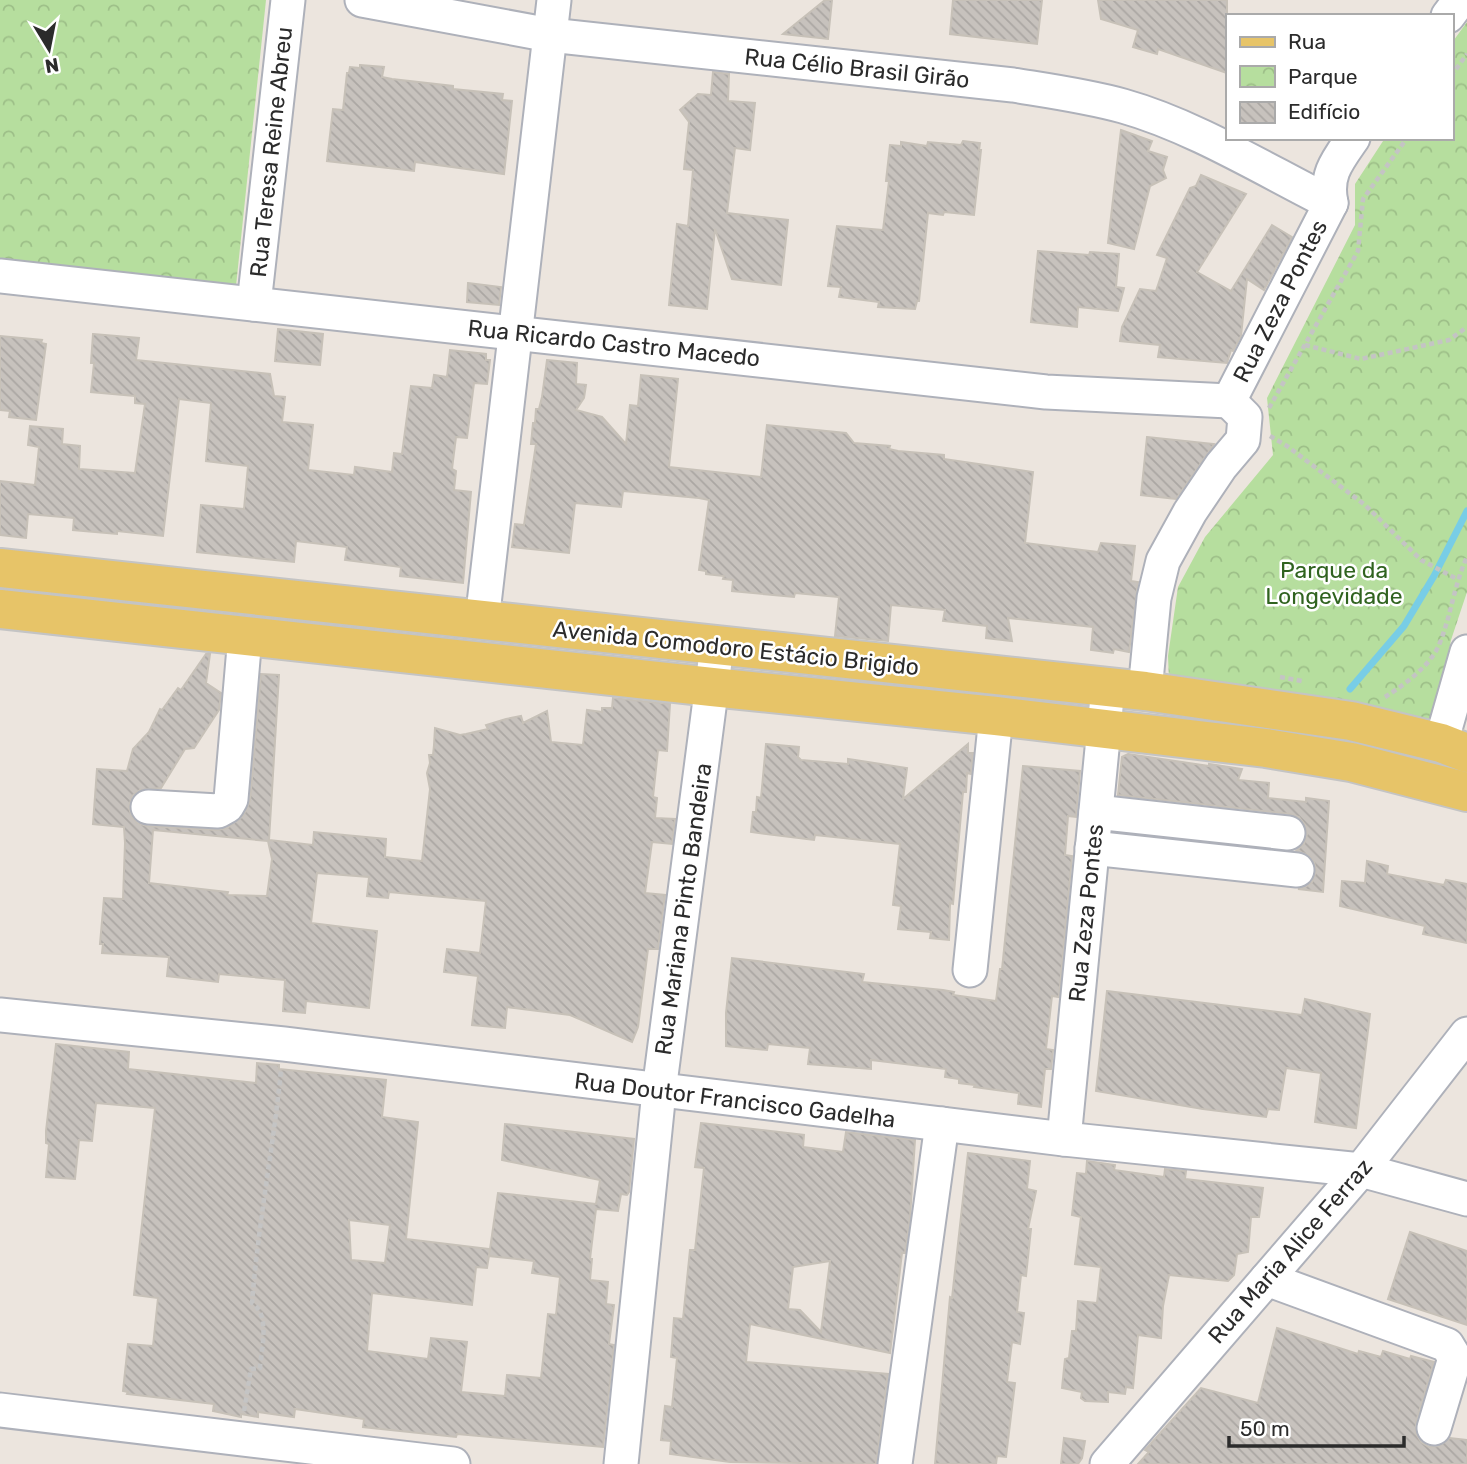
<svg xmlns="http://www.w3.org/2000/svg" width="1467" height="1464" font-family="Rubik,sans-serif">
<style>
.park{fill:url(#park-crowns)}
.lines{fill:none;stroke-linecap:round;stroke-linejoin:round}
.stream{stroke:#78cde6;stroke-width:7}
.building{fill:url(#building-back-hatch);stroke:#c7c1b8;stroke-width:2;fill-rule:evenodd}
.minor-casing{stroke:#aeb1ba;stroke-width:37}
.major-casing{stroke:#c4c4c4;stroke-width:42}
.path{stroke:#c4c4c4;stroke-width:4.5;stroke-dasharray:5 3.5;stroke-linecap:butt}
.minor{stroke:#fff;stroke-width:33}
.major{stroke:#e7c468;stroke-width:38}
.labels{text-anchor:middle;stroke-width:5;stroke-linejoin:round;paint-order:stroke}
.street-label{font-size:23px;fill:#2b2b2b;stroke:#fff}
.park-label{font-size:23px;fill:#30631f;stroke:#fff}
</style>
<defs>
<pattern id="park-crowns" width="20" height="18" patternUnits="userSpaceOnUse" patternTransform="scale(1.75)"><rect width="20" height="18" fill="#b6de9e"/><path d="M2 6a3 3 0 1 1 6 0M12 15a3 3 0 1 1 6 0" fill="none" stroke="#9dbf88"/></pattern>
<pattern id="building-back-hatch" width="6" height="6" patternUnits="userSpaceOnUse" patternTransform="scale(1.75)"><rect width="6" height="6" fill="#c7c2bd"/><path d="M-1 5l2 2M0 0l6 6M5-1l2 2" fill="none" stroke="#aba7a3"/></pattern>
</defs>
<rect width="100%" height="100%" fill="#ece5de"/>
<g class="park">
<polygon points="0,0 266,0 236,286 0,259"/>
<polygon points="1467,22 1467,592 1451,640 1435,725 1169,680 1168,656 1178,587 1205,537 1273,455 1267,398 1355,225 1355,184 1385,138 1451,138 1451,44"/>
</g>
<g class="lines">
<polyline class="stream" points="1350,689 1404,626 1434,576 1467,511"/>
</g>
<g class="building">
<polygon points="825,0 832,0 828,39 783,34"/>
<polygon points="953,0 1042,0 1037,44 950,34"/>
<polygon points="1098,0 1227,0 1227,73 1158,49 1157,54 1133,47 1138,30 1101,19"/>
<polygon points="360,65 384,67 382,77 392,79 453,86 453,89 503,94 502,100 512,101 504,174 415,162 414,171 327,161 333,109 343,110 347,73 349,73 350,67 360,68"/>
<polygon points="713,72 729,74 728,101 755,103 750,150 735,148 727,213 788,220 781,285 732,279 715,229 707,309 669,305 677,224 688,226 692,182 693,170 684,169 689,122 680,110 698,94 711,95"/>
<polygon points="1121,130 1152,141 1148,151 1167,157 1163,170 1166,178 1150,186 1134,249 1108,243"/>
<polygon points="963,141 980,143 979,150 981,150 974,215 944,212 943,215 928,213 919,301 917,301 915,309 878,307 879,302 839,297 841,287 828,286 837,226 883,230 889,181 886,181 890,145 901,146 901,142 927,146 928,142 961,145"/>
<polygon points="1201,175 1246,194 1197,272 1231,291 1272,225 1292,237 1264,290 1247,279 1241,336 1233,351 1231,350 1227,363 1158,357 1160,345 1120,341 1122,327 1140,289 1156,291 1167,258 1157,255 1190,188 1196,186"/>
<polygon points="1038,251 1089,255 1090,252 1119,254 1116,287 1124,288 1118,311 1078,307 1077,327 1031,322"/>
<polygon points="468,283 501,287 499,305 467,302"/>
<polygon points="278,329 323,334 320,365 275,361"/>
<polygon points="93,334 139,338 136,360 270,374 274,396 285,397 282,422 313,425 308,470 354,475 355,467 392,472 394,453 402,454 411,386 432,388 434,375 447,377 450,350 486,354 486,360 490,360 487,384 474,383 467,438 456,437 452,469 456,471 454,490 471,492 463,583 400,576 401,567 345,560 347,547 296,541 294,562 197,552 201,505 244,509 248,466 206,461 211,403 179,399 163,536 117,531 117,534 73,530 74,518 28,514 26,538 0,535 0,481 35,485 39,447 28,445 30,426 63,429 62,444 80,446 79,469 135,473 145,404 135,403 135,396 91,392 94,363 91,363"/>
<polygon points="0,336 42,340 41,343 46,344 36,420 9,417 10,411 0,410"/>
<polygon points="547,360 577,363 576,384 586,385 584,398 576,410 602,417 626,444 630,405 638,406 641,375 678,379 669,467 761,477 767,425 846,433 854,443 890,446 889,449 898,451 944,455 944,459 1033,472 1025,543 1098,552 1101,543 1135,546 1131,581 1138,582 1129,652 1114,649 1113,653 1091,650 1093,627 1008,618 1012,641 986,638 987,626 943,621 945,610 891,605 888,641 835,636 839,597 795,593 794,597 732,591 733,580 723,579 724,576 706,574 706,571 699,570 709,500 699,498 623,491 621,507 575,503 569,553 512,547 515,524 524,525 536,444 531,444 533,423 535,423 536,409 539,409 542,397"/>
<polygon points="1147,437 1214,444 1176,499 1141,495"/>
<path d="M206,654H210L206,683L221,693L219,710L194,748L185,749L161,788L140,790L132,796L129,807L131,815L137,823L147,826L217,830L227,828L243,816L250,801L261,674L279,675L269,840L313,845L314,832L386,839L385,857L422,861L430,789L427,773L430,763L429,755H433L434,745L435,728L460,735L466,734L488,729L486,725L506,719L521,716L523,723L547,711L551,742L583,745L587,710L602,712V708H612L613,698L670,704L667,751L658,750L653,797L657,798L655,818L675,819L672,844L652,842L645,893L665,895L658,949H648L638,1027L632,1042L570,1015L507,1007L505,1028L472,1025L478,976L444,972L447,949L480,953L486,901L389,892L388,898L367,896L369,877L317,873L311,923L377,931L369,1008L306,1001L305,1013L283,1011L285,980L219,974L218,982L167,976L169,957L102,953L103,944H100L104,898L123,899L125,843L124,827L93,824L97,769L127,771L133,749L149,732L160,709L162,710L178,688L181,690ZM153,830L268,841L272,859L267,896L227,895L228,892L149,883Z"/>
<polygon points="766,744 799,747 798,757 801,760 848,764 848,759 907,768 903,799 968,744 968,753 973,753 971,774 967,773 966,792 963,792 953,904 950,903 949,940 930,938 931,932 898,929 901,906 893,905 900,844 815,835 814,840 751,832 753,812 756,812 757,797 761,798"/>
<polygon points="1128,754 1209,766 1209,764 1242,769 1238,780 1269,783 1268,798 1306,802 1306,798 1329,801 1323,892 1298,889 1305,887 1312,882 1316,871 1314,862 1309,855 1296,851 1304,844 1307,834 1305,825 1299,817 1290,814 1118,795 1122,757"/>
<polygon points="1023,766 1080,771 1076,817 1068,816 1065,855 1072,856 1059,997 1052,996 1046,1049 1053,1050 1051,1069 1045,1069 1041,1107 1018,1104 1019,1093 974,1087 975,1085 959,1083 959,1079 945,1077 946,1069 871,1060 871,1069 808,1064 810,1048 768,1044 767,1050 726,1046 726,1013 732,958 864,974 862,982 943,990 954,992 953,995 996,1001 1000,969 1002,969"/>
<polygon points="1367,861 1388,866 1387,874 1444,885 1446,880 1467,884 1467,943 1423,934 1425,926 1340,906 1342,881 1365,883"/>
<polygon points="1107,991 1302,1015 1305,999 1370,1014 1356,1128 1315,1122 1321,1073 1286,1068 1279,1110 1268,1109 1266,1117 1203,1109 1096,1091"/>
<path d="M56,1044L129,1052L128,1069L256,1083L257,1063L279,1065V1069L386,1080L382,1117L418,1122L406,1239L490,1249L487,1268L476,1267L472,1305L372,1293L367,1351L428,1359L431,1338L467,1342L461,1392L505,1396L507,1375L541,1378L548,1314L556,1315L560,1277L532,1273L534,1261L489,1256L498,1193L596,1204L600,1180L502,1160L505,1124L634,1139L629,1192L627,1195L621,1194L618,1211L596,1209L590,1259H592L590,1280L608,1282L606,1304L614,1305L609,1344L614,1345L603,1447L457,1434L456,1437L363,1427L364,1419L295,1409L294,1417L258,1412V1417L241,1414V1417L213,1411L214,1404L127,1394L128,1392L123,1391L128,1344L153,1346L158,1298L134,1295L155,1108L96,1103L92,1141L79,1140L75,1179L46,1177L49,1144L46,1143V1131ZM349,1220L390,1225L385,1263L351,1260Z"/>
<path d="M701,1123L804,1135L803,1147L843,1152L846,1132L915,1140L910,1218L905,1253H902L890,1353L750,1324L746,1362L888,1374L876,1464L730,1462L670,1454L671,1441L661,1440L665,1406L672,1407L677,1358L671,1357L674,1318L683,1319L690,1250H695L704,1168L695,1167ZM830,1261L821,1332L800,1310L788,1309L793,1267Z"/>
<polygon points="968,1153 1030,1161 1027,1189 1036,1191 1028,1229 1031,1229 1026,1276 1021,1275 1017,1312 1024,1313 1020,1344 1012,1342 1007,1382 1015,1383 1006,1457 997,1456 996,1464 935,1464 950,1297 952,1298"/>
<polygon points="1087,1161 1115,1165 1114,1170 1164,1177 1165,1169 1186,1171 1185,1179 1263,1188 1259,1217 1251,1217 1248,1252 1237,1254 1234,1275 1228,1281 1169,1275 1163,1306 1161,1338 1138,1335 1133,1388 1126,1387 1125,1394 1108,1392 1108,1402 1085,1401 1081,1398 1082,1392 1062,1388 1065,1359 1069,1358 1072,1331 1076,1331 1078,1301 1097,1303 1101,1267 1075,1264 1081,1217 1072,1215 1077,1173 1086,1174"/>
<polygon points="1410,1232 1467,1251 1467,1325 1388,1299"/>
<polygon points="1277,1328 1358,1354 1359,1351 1381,1357 1383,1351 1410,1359 1411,1356 1434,1362 1416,1422 1416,1433 1421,1442 1429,1447 1439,1446 1450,1438 1467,1440 1467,1464 1138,1464 1149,1452 1145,1450 1201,1388 1258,1403"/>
<polygon points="1064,1438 1085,1441 1082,1458 1078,1464 1061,1464"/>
</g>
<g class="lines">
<defs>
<g id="minor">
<path d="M362,0L550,35L1013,85C1050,91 1087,96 1123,106C1194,126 1265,170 1331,203"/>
<polyline points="1448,16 1460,0"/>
<polyline points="0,276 1046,392 1229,401"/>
<polyline points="254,304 288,0"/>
<path d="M1229,401L1331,203C1325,175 1337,161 1353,138"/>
<polyline points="482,621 554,0"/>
<polyline points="1145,691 1154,598 1163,561 1190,512 1221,466 1243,440 1245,417 1229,401"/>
<polyline points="1441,743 1467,652"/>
<polyline points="148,807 218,811 227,806 231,799 245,636"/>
<polyline points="1096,812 1288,833"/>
<polyline points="1092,848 1297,870"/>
<polyline points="970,970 996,716"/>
<polyline points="0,1015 284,1044 1064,1139 1361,1170 1467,1199"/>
<polyline points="1064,1139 1108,687"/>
<polyline points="1267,1279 1447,1345 1455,1358 1434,1428"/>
<polyline points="0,1410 453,1464"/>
<polyline points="621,1464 659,1091 717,646"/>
<polyline points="895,1464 942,1124"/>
<polyline points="1107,1464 1361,1170 1467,1034"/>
</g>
<g id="major">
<polyline points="0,568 1145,691 1351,721 1441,743 1467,753"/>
<polyline points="0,609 712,687 996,716 1266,748 1351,762 1467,792"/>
</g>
</defs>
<use href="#minor" class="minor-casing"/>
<use href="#major" class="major-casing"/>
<g class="path">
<polyline points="1451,76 1467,54"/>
<polyline points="1305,345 1361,359 1449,340 1467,327"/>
<polyline points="1269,408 1358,251 1363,199 1407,138"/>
<polyline points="1270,436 1287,446 1365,505 1421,560 1457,579"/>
<polyline points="1280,677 1302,681"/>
<path d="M1385,697C1404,685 1430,666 1439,645C1451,616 1454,585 1467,557"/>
<path d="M244,1411L251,1369L260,1368C261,1349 271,1315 252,1303C258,1225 273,1149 281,1071"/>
</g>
<use href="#minor" class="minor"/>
<use href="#major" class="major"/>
</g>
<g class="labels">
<g class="street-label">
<text transform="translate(857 68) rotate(6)" y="8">Rua Célio Brasil Girão</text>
<text transform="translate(271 152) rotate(-84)" y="8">Rua Teresa Reine Abreu</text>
<text transform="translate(1280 301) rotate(-63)" y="8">Rua Zeza Pontes</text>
<text transform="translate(614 343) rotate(6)" y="8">Rua Ricardo Castro Macedo</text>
<text transform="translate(736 648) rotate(6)" y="8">Avenida Comodoro Estácio Brigido</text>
<text transform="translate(683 909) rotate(-82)" y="8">Rua Mariana Pinto Bandeira</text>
<text transform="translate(1086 913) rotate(-84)" y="8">Rua Zeza Pontes</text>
<text transform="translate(735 1100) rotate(7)" y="8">Rua Doutor Francisco Gadelha</text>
<text transform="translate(1290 1251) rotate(-49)" y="8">Rua Maria Alice Ferraz</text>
</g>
<g class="park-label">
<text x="1334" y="578">Parque da<tspan x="1334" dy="26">Longevidade</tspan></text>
</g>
</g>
<rect x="1226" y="14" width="228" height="126" fill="#ffffff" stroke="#aaaaaa" stroke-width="2"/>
<rect x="1240" y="37" width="35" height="10" fill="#e7c468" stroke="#aaaaaa" stroke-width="2"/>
<text x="1288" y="49" font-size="21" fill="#2b2b2b">Rua</text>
<rect x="1240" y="66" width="35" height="21" fill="url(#park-crowns)" stroke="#aaaaaa" stroke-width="2"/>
<text x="1288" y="84" font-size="21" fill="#2b2b2b">Parque</text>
<rect x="1240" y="102" width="35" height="21" fill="url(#building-back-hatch)" stroke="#aaaaaa" stroke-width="2"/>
<text x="1288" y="119" font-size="21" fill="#2b2b2b">Edifício</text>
<g transform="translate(49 49) rotate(170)" stroke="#ffffff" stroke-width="5" paint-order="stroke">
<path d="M0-5L12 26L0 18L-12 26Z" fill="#2b2b2b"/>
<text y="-10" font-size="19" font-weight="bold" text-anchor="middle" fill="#2b2b2b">N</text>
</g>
<path d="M1229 1436v10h175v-10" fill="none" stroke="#2b2b2b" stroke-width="3.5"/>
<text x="1240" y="1436" font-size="21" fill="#2b2b2b" stroke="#ffffff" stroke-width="5" paint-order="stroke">50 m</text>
</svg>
